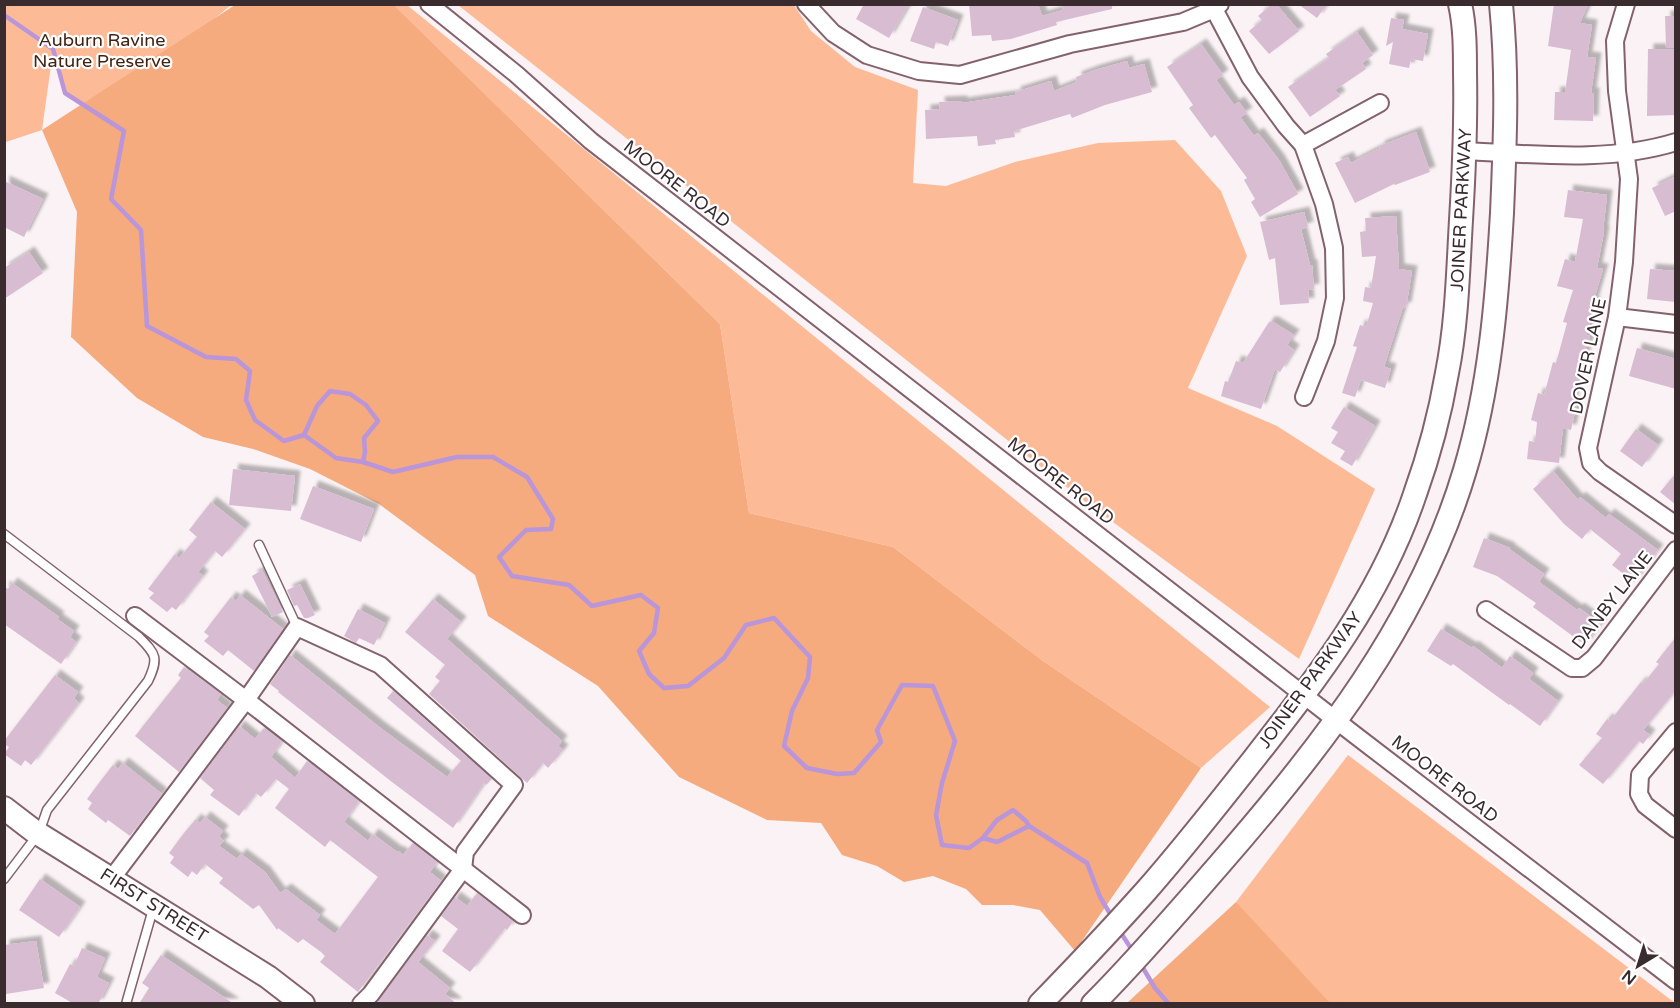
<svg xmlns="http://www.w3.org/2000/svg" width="1680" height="1008" font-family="'Varela Round',sans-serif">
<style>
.green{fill:#fcbb96}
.forest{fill:#f5ab7e}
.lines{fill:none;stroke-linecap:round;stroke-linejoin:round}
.stream{stroke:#b995da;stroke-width:4.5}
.building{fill:#d8bcd2;filter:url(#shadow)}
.lane-casing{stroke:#83626c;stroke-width:11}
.street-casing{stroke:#83626c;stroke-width:20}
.secondary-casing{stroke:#83626c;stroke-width:26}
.lane{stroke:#fff;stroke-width:8}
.street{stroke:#fff;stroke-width:16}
.secondary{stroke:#fff;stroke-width:22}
.labels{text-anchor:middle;stroke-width:4.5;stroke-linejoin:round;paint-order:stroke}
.park-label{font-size:18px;fill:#412311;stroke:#fff}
.street-label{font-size:18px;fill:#3a2b2f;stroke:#fff}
</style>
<defs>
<filter id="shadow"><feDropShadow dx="5.5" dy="-5.5" stdDeviation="1.5" flood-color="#0004"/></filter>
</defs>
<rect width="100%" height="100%" fill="#faf2f4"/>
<g class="green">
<polygon points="4,5 231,5 98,114 65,93 53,51 42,130 6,142 4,140"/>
<polygon points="394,5 407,5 1270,707 1201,768 1043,661 893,547 749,513 720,324"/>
<polygon points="458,5 794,5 811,31 855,67 918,90 913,183 946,186 1015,162 1098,143 1175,140 1221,191 1247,256 1188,388 1277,426 1375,489 1299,659 1083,500"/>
<polygon points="1348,755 1675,1003 1312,1003 1236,902"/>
</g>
<g class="forest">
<polygon points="235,5 394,5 720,324 749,513 893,547 1043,661 1201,768 1075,951 1040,910 1013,905 982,905 966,889 933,876 904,882 877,866 842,855 821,823 767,820 679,777 598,686 488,616 475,575 379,504 310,469 253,449 203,437 137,398 71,337 77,212 42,130"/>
<polygon points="1236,902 1330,1003 1127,1003"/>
</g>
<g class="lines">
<g class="stream">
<polyline points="4,15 53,49 65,93 124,131 111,199 141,230 147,326 206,357 236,359 250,371 246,400 255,420 284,441 304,435 336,458 363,462 393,472 457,457 493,457 527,477 553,519 551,529 526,530 499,557 512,576 569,585 592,606 641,595 658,608 654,633 639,651 649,674 664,688 688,686 724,658 746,625 774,618 810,657 808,678 792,711 784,746 807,768 837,774 854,773 881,742 877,730 902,685 933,686 955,741 942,783 936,815 942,845 969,848 983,838 997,842 1029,826 1087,863 1100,897 1112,917"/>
<polyline points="304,435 317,406 330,391 350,394 366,405 378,421 364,438 365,452 363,462"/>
<polyline points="983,838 997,820 1013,810 1026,821 1029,826"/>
<polyline points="1119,930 1134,953"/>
<polyline points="1140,963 1155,988 1169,1004"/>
</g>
</g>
<g class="building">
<polygon points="864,4 909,4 889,38 856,19"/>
<polygon points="969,4 1038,4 1042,16 1063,10 1062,4 1112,4 1112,9 1056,22 1057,25 1011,39 992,41 991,35 972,36"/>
<polygon points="1272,4 1276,4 1299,31 1269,54 1249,31 1262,20 1258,16"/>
<polygon points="1298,4 1327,4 1317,18"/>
<polygon points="1554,4 1588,4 1580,23 1592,25 1587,57 1596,58 1591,93 1594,93 1593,121 1554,120 1555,92 1565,92 1571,50 1548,46"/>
<polygon points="923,7 958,20 948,46 936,42 934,49 910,41"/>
<polygon points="1665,16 1676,16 1676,48 1666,48"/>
<polygon points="1391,18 1404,20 1402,29 1428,34 1423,61 1411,59 1409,68 1389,64 1393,42 1386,46"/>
<polygon points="1357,32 1373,55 1362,63 1366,69 1335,90 1340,96 1310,117 1288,87 1329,58 1326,54"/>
<polygon points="1201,44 1223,75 1216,80 1234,105 1239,102 1247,113 1240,117 1254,136 1258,133 1279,160 1298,194 1260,217 1251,202 1255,199 1244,180 1247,178 1215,135 1211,138 1189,108 1193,105 1167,67"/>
<polygon points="1648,49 1676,49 1676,115 1647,116"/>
<polygon points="1127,61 1129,68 1144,64 1152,92 1105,105 1072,118 1070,114 1014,131 1015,137 995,140 996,144 978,146 977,136 926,139 925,110 940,109 939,102 962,101 962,103 1016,95 1015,92 1051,81 1054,91 1077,82 1076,77 1095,70"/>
<polygon points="1416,132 1430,172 1395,185 1394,184 1355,203 1335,163 1348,157 1351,163 1380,148 1379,146"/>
<polygon points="1676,176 1676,211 1665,216 1652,188"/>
<polygon points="4,181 43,199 24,237 4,227"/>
<polygon points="1568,190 1607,195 1603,231 1604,232 1597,268 1603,269 1593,303 1596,304 1586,335 1590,336 1572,402 1577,403 1571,430 1563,428 1559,463 1527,459 1529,441 1535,442 1537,422 1531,420 1538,393 1544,395 1553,362 1556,363 1567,323 1563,322 1573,290 1557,286 1565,259 1575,262 1583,219 1564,217"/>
<polygon points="1304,212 1308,227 1301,229 1310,265 1312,265 1314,289 1308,290 1309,303 1280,305 1275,258 1269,260 1260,222"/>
<polygon points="1396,216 1399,269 1412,271 1406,308 1403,307 1384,367 1391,369 1385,388 1361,380 1355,397 1342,393 1357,347 1353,346 1360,325 1366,327 1373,303 1363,301 1365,287 1371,288 1376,256 1362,257 1360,232 1366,231 1365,218"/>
<polygon points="29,252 43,273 4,299 4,268"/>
<polygon points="1650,269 1676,271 1675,302 1647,299"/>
<polygon points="1269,322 1273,322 1294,335 1287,345 1294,350 1280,372 1275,369 1261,409 1221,396 1225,381 1228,382 1236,361 1243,363"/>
<polygon points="1637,348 1676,359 1676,389 1629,376"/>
<polygon points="1344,407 1375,426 1352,466 1340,459 1345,451 1331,443 1338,432 1331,428"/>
<polygon points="1636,429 1658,445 1642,467 1620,451"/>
<polygon points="233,469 295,476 291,511 229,505"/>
<polygon points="1553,471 1578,500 1580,497 1606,518 1609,514 1658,550 1634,582 1612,565 1621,554 1590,529 1582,539 1564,524 1533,489"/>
<polygon points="1676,473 1676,505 1660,492"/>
<polygon points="313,486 374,509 361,542 300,519"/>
<polygon points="211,502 245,529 222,557 215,551 198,572 203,576 187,596 176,610 172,607 167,612 149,598 154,593 148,589 175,554 179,558 197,537 189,530"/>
<polygon points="1484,538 1510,548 1509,549 1544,574 1539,582 1577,610 1579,608 1601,624 1585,645 1533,607 1536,603 1497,576 1473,567"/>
<polygon points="262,570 283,612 272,617 252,576"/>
<polygon points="12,583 59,617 57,619 74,631 70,637 76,642 61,664 4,624 4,586 8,589"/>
<polygon points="300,584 315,615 308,618 304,618 297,605 294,606 287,590"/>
<polygon points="240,595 283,629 254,671 228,650 223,656 204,641 209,636 204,632 231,597 236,601"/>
<polygon points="433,599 461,622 447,639 562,741 558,746 563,750 548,768 543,763 527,783 429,694 440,681 435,677 445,665 405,632"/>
<polygon points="358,609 385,623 374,645 359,638 356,643 344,636"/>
<polygon points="1441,629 1472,648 1473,646 1502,668 1510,656 1533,673 1529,679 1558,701 1540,726 1510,704 1509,705 1453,664 1451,666 1427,651"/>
<polygon points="1676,637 1676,690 1643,730 1650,735 1643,744 1639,741 1603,784 1579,765 1602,738 1596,734 1607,719 1610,721 1641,682 1643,684 1659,664 1656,662"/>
<polygon points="290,655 379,727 447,777 461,761 387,698 393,691 492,779 486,785 484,783 453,828 392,782 278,692 279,691 270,684"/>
<polygon points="184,667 221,694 217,700 227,708 179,772 135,736 181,678 178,675"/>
<polygon points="55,675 78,692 74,698 79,703 31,765 25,760 21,766 4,754 9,747 4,744 4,741"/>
<polygon points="239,726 255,739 264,728 282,741 271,757 295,778 307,761 359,801 344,822 368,841 373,834 397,852 398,851 403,855 413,843 437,862 430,872 441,881 358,992 320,962 325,956 321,952 303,939 298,943 278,928 277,930 259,905 253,909 219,883 223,878 205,864 197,875 192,871 188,877 170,863 174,857 169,853 184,833 196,819 200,823 205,817 223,831 219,836 224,841 219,846 237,859 241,854 265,872 280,893 286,889 300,900 320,915 316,920 335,934 378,877 330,840 325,847 275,808 289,789 276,779 261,797 256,793 239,816 210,795 214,790 200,778"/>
<polygon points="123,763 162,794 130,836 108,820 106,823 88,809 92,803 87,799 102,779 113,765 118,769"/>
<polygon points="40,879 80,907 59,937 19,910"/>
<polygon points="477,893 513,921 507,930 505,928 470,972 442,951 458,929 441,916 455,897 467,906"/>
<polygon points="427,935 435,941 418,962 450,988 445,994 457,1004 376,1004"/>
<polygon points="36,941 44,988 6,994 4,981 4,945"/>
<polygon points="82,948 105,958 97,977 109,983 98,1004 74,1004 55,993 70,964 74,966"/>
<polygon points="161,955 234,1004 139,1004 149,988 142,983"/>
</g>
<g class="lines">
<defs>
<g id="lane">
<path d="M4,534L139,637C156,654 159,658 148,681L47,810L39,833L4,879"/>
<polyline points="259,545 297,627"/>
<polyline points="126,1004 153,909"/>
</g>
<g id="street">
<polyline points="429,4 516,74 591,141 1355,735 1676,981"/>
<polyline points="806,4 833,33 867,55 919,71 960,75 1070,44 1183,22 1214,9 1220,4"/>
<polyline points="1626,4 1615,41 1617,91 1629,179 1624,262 1617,317 1588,448 1591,463 1600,472 1676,525"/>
<polyline points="1214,9 1250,77 1286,126 1303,145 1324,204 1334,248 1335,298 1326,341 1304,397"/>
<polyline points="1303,145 1380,103"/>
<path d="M1464,151C1534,154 1608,163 1676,142"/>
<polyline points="1617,317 1676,324"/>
<polyline points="1486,610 1572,668 1582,668 1594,658 1676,550"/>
<polyline points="135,616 246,700 522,915"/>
<polyline points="1676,732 1640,775 1639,794 1645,805 1676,829"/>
<polyline points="112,878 246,700 297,627 380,665 514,785 465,852 463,869 371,994 361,1004"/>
</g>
<g id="secondary">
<polyline points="4,808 34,831 268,977 303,1004"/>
<path d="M1040,1004C1076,967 1111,930 1145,892C1183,849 1218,804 1253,760C1319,676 1381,596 1415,494C1429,455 1440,414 1447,373C1457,323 1458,271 1461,220C1464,171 1466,122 1465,73C1465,50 1465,26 1460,4"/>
<path d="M1093,1004C1137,960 1178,912 1219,865C1321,748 1420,622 1465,470C1490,387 1497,300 1502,213C1505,144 1508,74 1501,4"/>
</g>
</defs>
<use href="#lane" class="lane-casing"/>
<use href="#street" class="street-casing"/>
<use href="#secondary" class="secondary-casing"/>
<use href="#lane" class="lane"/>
<use href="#street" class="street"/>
<use href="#secondary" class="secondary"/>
</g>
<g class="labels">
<g class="park-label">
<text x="102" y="46">Auburn Ravine<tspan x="102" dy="21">Nature Preserve</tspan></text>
</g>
<g class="street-label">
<text transform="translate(677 184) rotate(38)" y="6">MOORE ROAD</text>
<text transform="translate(1461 210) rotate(-87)" y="6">JOINER PARKWAY</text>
<text transform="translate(1588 356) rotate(-78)" y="6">DOVER LANE</text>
<text transform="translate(1061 481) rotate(38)" y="6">MOORE ROAD</text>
<text transform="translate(1612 600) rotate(-52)" y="6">DANBY LANE</text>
<text transform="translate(1310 680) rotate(-54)" y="6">JOINER PARKWAY</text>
<text transform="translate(1445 779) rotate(38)" y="6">MOORE ROAD</text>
<text transform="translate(154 905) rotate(32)" y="6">FIRST STREET</text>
</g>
</g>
<rect width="1680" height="1008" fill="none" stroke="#3a2b2f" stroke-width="12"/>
<g transform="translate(1638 966) rotate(218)" stroke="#ffffff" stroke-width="4.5" paint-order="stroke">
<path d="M0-4.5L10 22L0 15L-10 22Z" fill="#3a2b2f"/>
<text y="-9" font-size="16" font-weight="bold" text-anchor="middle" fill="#3a2b2f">N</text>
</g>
</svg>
